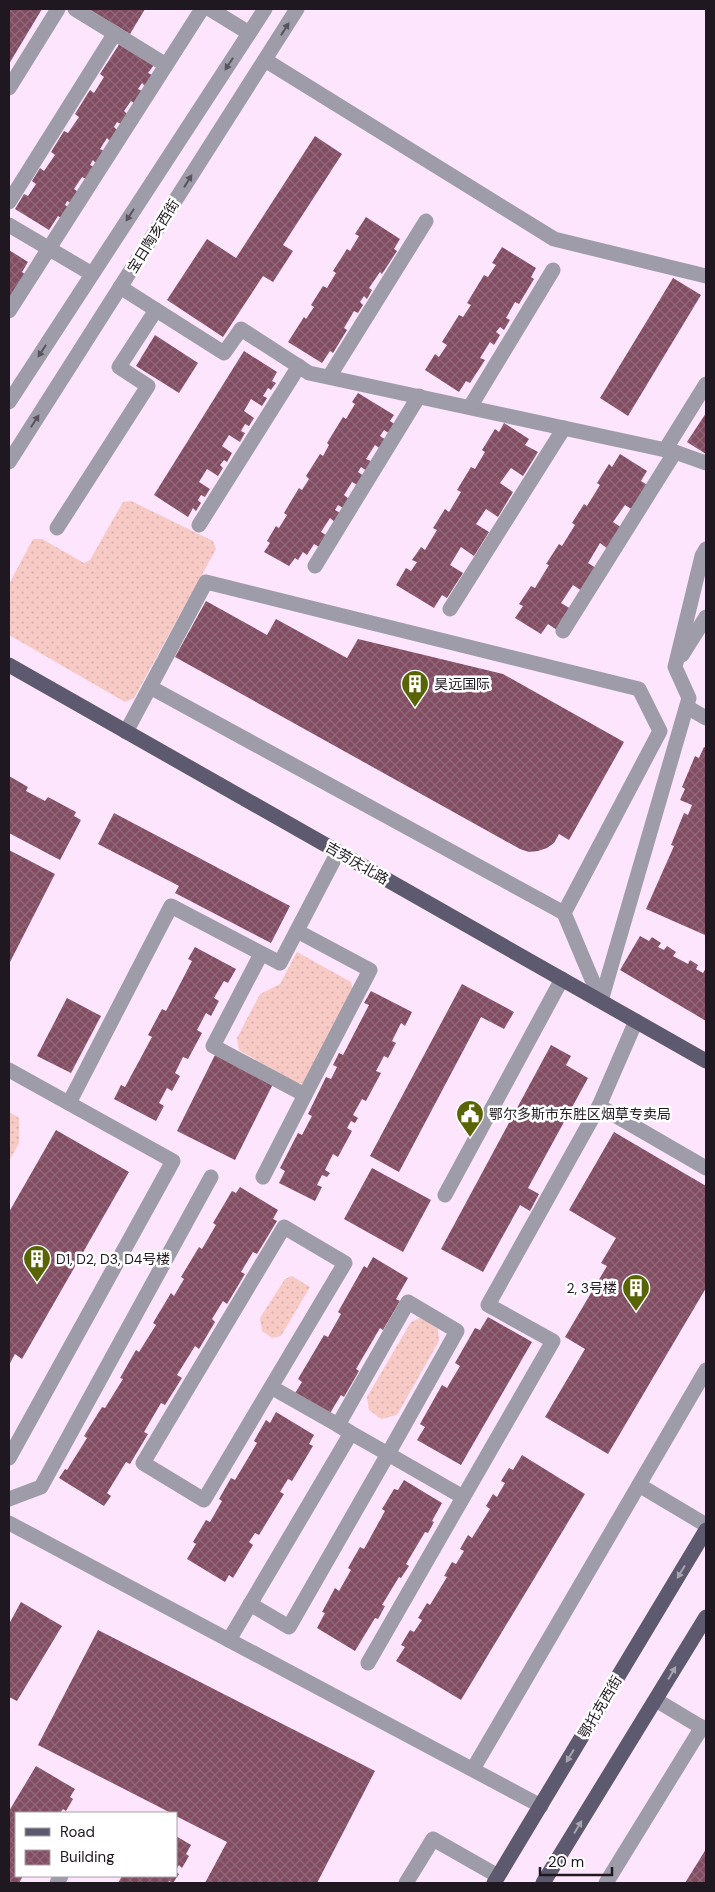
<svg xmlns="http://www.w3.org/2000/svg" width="715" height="1892" font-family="'DM Sans','Noto Sans SC',sans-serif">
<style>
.grass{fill:url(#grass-dots)}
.building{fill:url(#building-cross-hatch)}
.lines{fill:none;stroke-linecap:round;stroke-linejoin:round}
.minor{stroke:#9e9ca8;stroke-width:15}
.major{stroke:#5d596e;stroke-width:15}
.oneway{fill:#59535d}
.oneway2{fill:#a6a4af}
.labels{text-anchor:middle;stroke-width:5;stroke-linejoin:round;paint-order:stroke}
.street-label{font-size:14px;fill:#201820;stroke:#fff}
.poi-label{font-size:14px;fill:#201820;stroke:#fff;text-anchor:start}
</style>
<defs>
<pattern id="grass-dots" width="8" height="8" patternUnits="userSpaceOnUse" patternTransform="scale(1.25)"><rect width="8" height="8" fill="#f7cac5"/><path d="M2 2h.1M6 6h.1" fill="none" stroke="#d3ada9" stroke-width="1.8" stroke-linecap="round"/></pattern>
<pattern id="building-cross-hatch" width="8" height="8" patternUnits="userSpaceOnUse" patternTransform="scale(1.25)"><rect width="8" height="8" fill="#824d62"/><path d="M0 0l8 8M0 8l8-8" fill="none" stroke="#906878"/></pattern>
</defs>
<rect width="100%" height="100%" fill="#fde5fd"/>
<g class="grass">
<polygon points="131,501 213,541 216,549 134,698 125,702 9,635 9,584 33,539 42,539 84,563 90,560 123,502"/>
<polygon points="297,952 351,982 354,994 306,1082 297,1084 239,1050 237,1038 260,994 280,984"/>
<polygon points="9,1112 19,1118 19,1143 9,1161"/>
<polygon points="292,1276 310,1287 281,1336 272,1338 262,1331 260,1318 285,1279"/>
<polygon points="422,1317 438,1329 439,1341 397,1415 381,1419 369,1410 367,1397 411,1322"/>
</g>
<g class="building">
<polygon points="9,9 42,9 9,64"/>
<polygon points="88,9 145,9 130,34"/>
<polygon points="120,43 154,65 148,73 152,75 145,86 142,83 138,89 142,91 134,103 131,101 124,111 127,114 121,124 117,122 114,127 117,130 110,141 107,138 100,149 104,151 96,163 93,160 90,165 94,167 86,179 82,177 74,189 78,192 71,203 67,201 65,205 68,207 61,218 58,216 49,230 15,209 24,194 28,196 36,184 32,181 40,168 44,171 55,155 51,152 64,131 68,133 79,117 75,114 90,90 94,93 104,77 100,74"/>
<polygon points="315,136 342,154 283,245 293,251 273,282 263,276 223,337 167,300 207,239 236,258"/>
<polygon points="366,217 400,239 394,249 397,251 382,274 380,272 369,288 372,290 367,299 364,296 360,302 363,305 358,313 354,311 344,328 347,330 333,353 330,351 322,363 288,342 304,317 306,319 314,307 311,305 323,286 327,288 336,273 333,271 347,249 350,251 359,236 355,234"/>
<polygon points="502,247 536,268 531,277 534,279 519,304 515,302 506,318 510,320 504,330 500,327 496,332 500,335 494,345 490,342 480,358 485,360 470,383 466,381 459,392 425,370 435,354 439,357 447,345 442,342 459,315 463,317 471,305 467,303 484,275 488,277 496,265 492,263"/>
<polygon points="9,250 28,262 22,272 26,275 9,302"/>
<polygon points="673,278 701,295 628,416 600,398"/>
<polygon points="155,335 198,363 179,393 136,366"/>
<polygon points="244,351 277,372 272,381 276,383 271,390 268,388 263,396 267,398 262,406 251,399 244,411 254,418 249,426 245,424 241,431 245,433 240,442 229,435 222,446 232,453 227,462 224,460 220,465 223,468 218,476 207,469 199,482 210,489 205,497 201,495 198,500 201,503 196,511 193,508 188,517 154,495"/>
<polygon points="358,393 394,415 390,421 396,425 390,434 384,430 380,436 386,440 381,449 375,445 366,459 373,462 367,471 361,467 358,472 365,477 359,486 352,482 344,495 350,500 345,509 338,505 335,510 342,514 336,523 330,518 321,532 328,536 321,548 314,544 307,555 303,552 298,560 295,558 289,566 264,552 270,543 267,541 276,526 279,528 287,515 284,513 299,488 302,490 309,479 306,476 320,454 323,456 329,445 327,443 343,417 346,419 355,404 352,402"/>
<polygon points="706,413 706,454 687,442"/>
<polygon points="504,423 529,439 525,445 538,452 523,476 511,468 500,483 513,492 498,517 486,509 476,524 489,532 474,556 461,547 450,565 463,573 447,598 442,595 434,608 396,585 406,568 411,571 417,562 412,560 421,547 425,550 437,530 433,528 445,509 449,512 461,492 457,490 471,467 475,469 485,452 482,450 495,429 499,432"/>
<polygon points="620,454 647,471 641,481 649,486 633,510 625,505 613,522 622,528 608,549 600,543 588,563 596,568 582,591 573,585 561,603 571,609 557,630 548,624 541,634 515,618 523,606 519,604 531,586 535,588 549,565 546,564 559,544 562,546 575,525 572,523 584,504 587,506 600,485 597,483 609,464 612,467"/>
<polygon points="206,601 267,635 276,619 347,658 358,639 503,674 624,742 569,840 559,834 554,843 547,848 538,851 529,852 520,849 175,657"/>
<polygon points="704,747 706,748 706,931 705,935 646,909 674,846 671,845 684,813 688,815 692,805 680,800 685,789 682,787 695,756 699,758"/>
<polygon points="9,776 28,787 26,791 45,801 48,797 76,812 74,816 81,820 60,860 9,833"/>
<polygon points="114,813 290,906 271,943 175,893 179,886 98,844"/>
<polygon points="9,850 55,874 9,964"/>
<polygon points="640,936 649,941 652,937 661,943 658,947 664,950 667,946 676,952 673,956 688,964 690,960 698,965 696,969 703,973 706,968 706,1021 620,970"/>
<polygon points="195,947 236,969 228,983 224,981 214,998 219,1001 211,1016 206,1013 197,1030 202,1033 188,1059 183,1057 175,1073 180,1076 172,1091 167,1088 159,1103 164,1106 156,1121 114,1099 121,1085 125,1087 152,1037 148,1035 162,1009 166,1011 192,961 188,959"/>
<polygon points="462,984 514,1012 504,1029 481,1017 399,1172 370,1156"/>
<polygon points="371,991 412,1012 405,1026 401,1023 392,1041 396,1043 388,1058 384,1056 376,1071 381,1073 366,1101 362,1099 353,1115 358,1118 355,1123 351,1121 347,1128 352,1131 338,1157 333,1154 325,1170 330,1173 327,1177 322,1175 317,1185 322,1187 315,1201 279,1183 285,1171 280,1168 298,1133 302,1135 312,1116 308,1114 326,1077 331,1079 337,1067 333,1065 339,1053 343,1055 369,1005 364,1003"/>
<polygon points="67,998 101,1016 71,1073 37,1056"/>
<polygon points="551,1045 571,1056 566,1065 588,1078 528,1188 539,1194 530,1211 520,1205 483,1272 441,1249"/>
<polygon points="215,1055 273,1084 235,1160 177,1131"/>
<polygon points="56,1130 129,1172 22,1359 15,1354 9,1365 9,1212"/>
<polygon points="614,1132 706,1186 706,1288 608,1454 545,1417 585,1349 565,1337 607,1266 601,1263 616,1238 569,1210"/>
<polygon points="372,1168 431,1200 403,1252 344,1219"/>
<polygon points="240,1187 278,1210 273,1219 277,1221 257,1254 253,1252 241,1272 245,1274 227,1304 223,1301 212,1319 215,1322 199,1349 195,1346 177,1375 182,1378 165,1405 161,1403 144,1432 148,1434 130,1464 126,1462 107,1493 111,1496 104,1506 59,1478 65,1469 67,1470 87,1438 84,1436 102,1407 105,1408 123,1379 120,1378 136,1350 139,1352 156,1325 153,1323 171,1293 174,1296 184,1279 181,1277 199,1247 202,1249 216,1225 213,1223 232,1191 236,1193"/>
<polygon points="373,1257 408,1278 396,1299 400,1301 383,1330 380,1328 356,1369 359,1371 344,1397 341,1395 329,1415 294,1395 302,1382 298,1379 324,1335 328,1337 341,1314 338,1312 364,1266 367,1268"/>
<polygon points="488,1317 532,1342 461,1465 417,1440 425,1427 420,1424 442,1385 447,1388 460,1366 455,1363 475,1328 480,1330"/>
<polygon points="276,1412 314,1435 309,1444 313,1446 292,1481 288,1479 280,1492 284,1494 259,1535 255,1533 249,1542 253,1545 233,1578 229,1575 225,1582 187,1559 196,1544 193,1542 206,1520 210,1522 222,1501 219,1499 231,1478 235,1480 257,1443 254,1441 266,1420 270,1423"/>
<polygon points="522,1455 585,1494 461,1700 396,1661 405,1647 401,1645 410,1630 414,1632 422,1620 418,1618 427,1603 430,1605 447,1577 444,1576 452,1562 456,1564 464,1551 460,1549 468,1535 472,1538 490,1509 486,1506 493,1494 497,1497 505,1483 501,1481 509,1468 513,1470"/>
<polygon points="404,1480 442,1503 432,1521 434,1522 428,1533 425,1532 406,1564 409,1566 401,1578 399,1577 382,1605 385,1606 378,1619 375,1618 355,1651 317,1628 325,1613 322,1612 335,1588 339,1591 351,1570 348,1568 360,1547 364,1549 385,1511 382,1509 394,1489 398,1490"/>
<polygon points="21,1602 62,1626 17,1701 9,1697 9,1624"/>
<polygon points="98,1630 375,1771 317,1883 205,1883 227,1842 176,1816 176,1813 171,1813 38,1745"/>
<polygon points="36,1766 75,1789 70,1797 73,1799 66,1811 63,1809 60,1813 16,1813 16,1876 23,1876 19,1883 9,1883 9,1811"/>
<polygon points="176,1836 191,1845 186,1854 189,1856 182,1868 179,1865 176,1870"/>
<polygon points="706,1849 706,1883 685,1883"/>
<polygon points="176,1872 179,1874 173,1883 169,1881 168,1883 118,1883 122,1876 176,1876"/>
</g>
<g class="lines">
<g class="minor">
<polyline points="75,9 166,65"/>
<polyline points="210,9 249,33"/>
<polyline points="265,60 554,239 706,276"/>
<polyline points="9,88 58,9"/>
<polyline points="9,202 115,33"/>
<polyline points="9,225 92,274"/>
<polyline points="120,287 224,353 241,329 309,373 675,452 706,463"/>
<polyline points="9,311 202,9"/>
<polyline points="329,377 426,221"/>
<polyline points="9,402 265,9"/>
<polyline points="470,407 553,270"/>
<polyline points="665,450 706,384"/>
<polyline points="9,462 297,9"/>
<polyline points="199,525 299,366"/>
<polyline points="57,528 148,386 119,367 156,310"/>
<polyline points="315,566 419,396"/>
<polyline points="450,609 564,428"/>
<polyline points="563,631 675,452"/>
<polyline points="682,655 706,617"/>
<polyline points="150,687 564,913"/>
<polyline points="687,707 706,718"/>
<polyline points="126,732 206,582 639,689 660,731 564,913 601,1001"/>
<polyline points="261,954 213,1046 305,1095 370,970 297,931"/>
<polyline points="601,1001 689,698 675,667 702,556 706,549"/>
<polyline points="9,1070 173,1161 9,1458"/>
<polyline points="69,1103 171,906 280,963 338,852"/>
<polyline points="599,1106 706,1168"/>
<polyline points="263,1177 305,1095"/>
<polyline points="445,1195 562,979"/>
<polyline points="271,1387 204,1500 143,1463 284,1227 345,1263 271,1387 338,1425"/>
<polyline points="639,1485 706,1525"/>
<polyline points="9,1499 41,1487 211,1177"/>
<polyline points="9,1523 541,1806"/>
<polyline points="250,1604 289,1627 388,1454 463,1497"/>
<polyline points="229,1640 351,1433 338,1425 408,1302 457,1331 388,1454 351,1433"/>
<polyline points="368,1663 553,1341 488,1305 599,1106 636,1021"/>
<polyline points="656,1700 706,1730"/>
<polyline points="473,1769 706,1370"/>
<polyline points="57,1883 61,1876"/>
<polyline points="406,1883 433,1839 498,1876"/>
<polyline points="606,1883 702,1727"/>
</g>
<g class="major">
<polyline points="9,665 706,1061"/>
<polyline points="494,1883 706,1530"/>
<polyline points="543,1883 706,1617"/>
</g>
</g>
<defs><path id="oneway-solid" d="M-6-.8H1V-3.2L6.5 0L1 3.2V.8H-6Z" transform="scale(1.25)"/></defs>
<g class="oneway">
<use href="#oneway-solid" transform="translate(285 29) rotate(-58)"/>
<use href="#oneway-solid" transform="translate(229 64) rotate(123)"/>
<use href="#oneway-solid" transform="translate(188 181) rotate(-58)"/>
<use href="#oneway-solid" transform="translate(130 215) rotate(123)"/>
<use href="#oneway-solid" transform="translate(42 351) rotate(123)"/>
<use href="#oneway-solid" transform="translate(35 421) rotate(-57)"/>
</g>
<g class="oneway2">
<use href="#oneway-solid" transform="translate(681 1572) rotate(121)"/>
<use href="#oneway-solid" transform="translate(672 1673) rotate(-59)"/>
<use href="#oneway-solid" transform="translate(570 1756) rotate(121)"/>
<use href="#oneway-solid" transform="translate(578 1827) rotate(-59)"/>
</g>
<defs>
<symbol id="building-pin" viewBox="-11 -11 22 30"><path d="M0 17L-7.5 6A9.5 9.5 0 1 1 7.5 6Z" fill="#596404" stroke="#fff"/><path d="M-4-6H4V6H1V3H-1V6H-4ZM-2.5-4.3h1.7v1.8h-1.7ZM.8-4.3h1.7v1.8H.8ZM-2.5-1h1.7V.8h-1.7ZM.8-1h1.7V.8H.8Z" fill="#fff"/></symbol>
<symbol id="civic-pin" viewBox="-11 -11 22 30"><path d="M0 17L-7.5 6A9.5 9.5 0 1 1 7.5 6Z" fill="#596404" stroke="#fff"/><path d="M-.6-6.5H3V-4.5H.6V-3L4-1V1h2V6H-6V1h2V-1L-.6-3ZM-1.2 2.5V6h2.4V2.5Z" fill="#fff"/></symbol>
</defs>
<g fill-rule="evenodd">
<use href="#building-pin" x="399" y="668" width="32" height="43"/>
<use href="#civic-pin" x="454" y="1098" width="32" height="43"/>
<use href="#building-pin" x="21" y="1243" width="32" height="43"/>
<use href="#building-pin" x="620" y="1272" width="32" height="43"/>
</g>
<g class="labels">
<g class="street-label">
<text transform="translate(153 236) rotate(-58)" y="5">宝日陶亥西街</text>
<text transform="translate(357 863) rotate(30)" y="5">吉劳庆北路</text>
<text transform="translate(600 1707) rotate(-59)" y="5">鄂托克西街</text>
</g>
<g class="poi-label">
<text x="434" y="689">昊远国际</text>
<text x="489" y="1119">鄂尔多斯市东胜区烟草专卖局</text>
<text x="56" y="1264">D1, D2, D3, D4号楼</text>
<text x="617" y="1293" text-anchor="end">2, 3号楼</text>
</g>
</g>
<rect width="715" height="1892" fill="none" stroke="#201820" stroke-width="20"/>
<rect x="15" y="1812" width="162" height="65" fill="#ffffff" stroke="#a6a3a6"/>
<rect x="25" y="1828" width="25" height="8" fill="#5d596e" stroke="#a6a3a6"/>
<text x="60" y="1837" font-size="15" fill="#201820">Road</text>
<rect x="25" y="1850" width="25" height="15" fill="url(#building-cross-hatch)" stroke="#a6a3a6"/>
<text x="60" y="1862" font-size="15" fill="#201820">Building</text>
<path d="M540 1867v8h72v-8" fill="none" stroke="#201820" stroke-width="2.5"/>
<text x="548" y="1867" font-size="15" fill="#201820" stroke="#ffffff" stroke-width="4" paint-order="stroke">20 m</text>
</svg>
